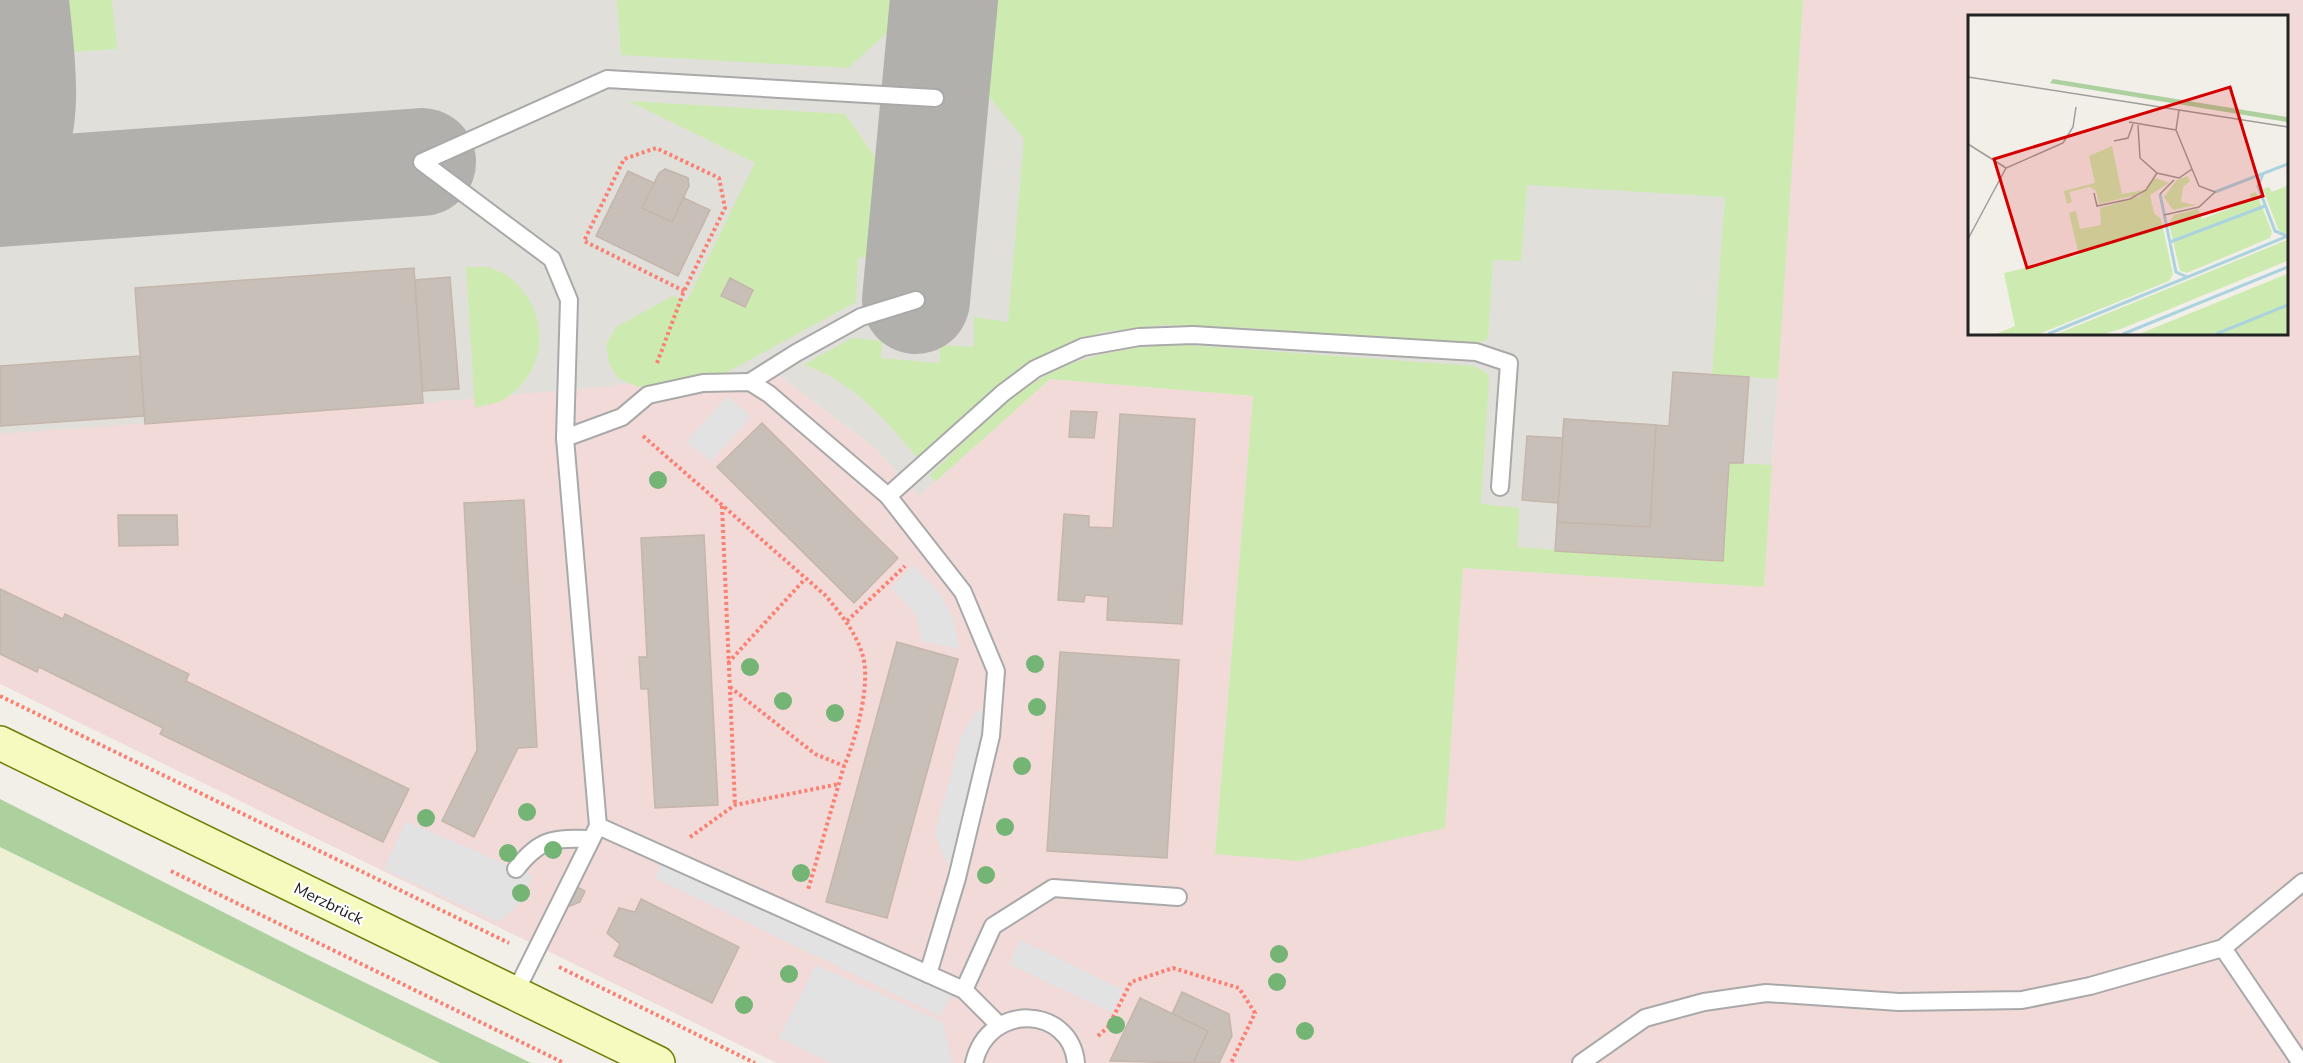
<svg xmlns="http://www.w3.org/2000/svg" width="2303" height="1063" font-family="'Nunito Sans',sans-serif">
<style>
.commercial{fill:#f2dad9;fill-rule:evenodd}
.airport{fill:#e1dfda}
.farmland{fill:#eef0d5}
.grass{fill:#cdebb0}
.forest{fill:#add19e}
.parking{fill:#e2e2e2}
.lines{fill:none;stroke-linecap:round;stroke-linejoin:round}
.taxiway{stroke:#b1b0ac;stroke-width:108}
.building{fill:#c7bfb8;stroke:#c4b6ab;stroke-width:1.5}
.service-casing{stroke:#a9a9a9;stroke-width:20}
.secondary-casing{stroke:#707d05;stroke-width:36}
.path{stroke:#fa8072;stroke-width:4;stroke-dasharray:3 3;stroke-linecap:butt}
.service{stroke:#fff;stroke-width:16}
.secondary{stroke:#f7fabf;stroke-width:33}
.tree{fill:#74b475}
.labels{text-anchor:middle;stroke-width:4.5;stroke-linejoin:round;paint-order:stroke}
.street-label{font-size:16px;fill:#222;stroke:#fff}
.inset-river{fill:none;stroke:#aad3df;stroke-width:3}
.inset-road{fill:none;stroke:#9f9d99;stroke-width:1.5}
.view{fill:#d40000;fill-opacity:0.15;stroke:#d40000;stroke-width:3}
.inset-edge{fill:none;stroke:#222;stroke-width:3}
</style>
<rect width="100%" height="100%" fill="#f2efe9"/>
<path class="commercial" d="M1803,0H2303V1063H777L0,684V431L773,371L875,448L919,496L1050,379L1253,396L1215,853L1445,828L1463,568L1764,587ZM1970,16H2286V333H1970Z"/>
<polygon class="airport" points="0,0 1803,0 1764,587 1463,568 1445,828 1299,861 1215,854 1253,396 1050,379 919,496 875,448 773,371 423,403 0,434"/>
<polygon class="farmland" points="0,847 7,850 440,1063 0,1063"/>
<g class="grass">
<polygon points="48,0 112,0 117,49 55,53 50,38"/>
<polygon points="617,0 916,0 916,7 848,68 621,55"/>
<path d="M977,0H1803L1778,379L1712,375L1725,197L1527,185L1521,261L1493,260L1488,339L1475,344H1451L1249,328L1165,325L1103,332L1028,362L917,457C884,419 853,380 803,365L852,338L882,341L881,358L939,363L941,345L974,347V317L1008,322L1024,139L970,74Z"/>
<polygon points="629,101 845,114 897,188 893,260 858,257 856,302 722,375 638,387 618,378 609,363 606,344 616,327 673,296 687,301 755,163"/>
<path d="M488,267C496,270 506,274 512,279C550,313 549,369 506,398C498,404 484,405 475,408L466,267Z"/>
<path d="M1173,344L1474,366L1488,374L1489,381L1481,504L1519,508L1518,547L1722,561L1729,463L1772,465L1764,587L1463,568L1445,828L1299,861L1215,854L1253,396L1050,379L935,482L930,475C964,443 997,405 1037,381C1077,355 1127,348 1173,344Z"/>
</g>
<polygon class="forest" points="0,799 306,954 531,1063 440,1063 0,847"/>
<g class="parking">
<polygon points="728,396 751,417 711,461 686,442"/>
<polygon points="913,565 941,595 954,620 959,649 922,641 916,615 891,588"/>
<polygon points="993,704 957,878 944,857 935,833 961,737 976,712"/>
<polygon points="406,821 533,876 515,909 498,922 384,869"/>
<polygon points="665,856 957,987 940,1016 655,878"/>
<polygon points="1020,940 1124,990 1112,1013 1009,964"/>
<polygon points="816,965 943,1022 952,1063 831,1063 779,1038"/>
</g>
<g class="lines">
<g class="taxiway">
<path d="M0,167C36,134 18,43 15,0"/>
<polyline points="0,193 422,162"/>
<polyline points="916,300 944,0"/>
</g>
</g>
<g class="building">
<polygon points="665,169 688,178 684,198 710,210 678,276 596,236 628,171 654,183"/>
<polygon points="665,169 688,178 689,186 672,222 642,208 659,173"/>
<polygon points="414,268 423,403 145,424 135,288"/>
<polygon points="450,277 459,389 423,391 415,280"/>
<polygon points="730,278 753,290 745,307 721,296"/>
<polygon points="140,356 144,416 0,426 0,366"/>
<polygon points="1673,372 1749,377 1743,463 1729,463 1723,561 1555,551 1564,419 1669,426"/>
<polygon points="1071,411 1097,412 1094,438 1069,437"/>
<polygon points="1120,414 1195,419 1182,624 1107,620 1108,597 1085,595 1084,602 1058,600 1064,514 1089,516 1089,527 1113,528"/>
<polygon points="1564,419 1656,425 1650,527 1557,522"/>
<polygon points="762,423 898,558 854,603 717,467"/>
<polygon points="1527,436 1563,438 1558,503 1522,500"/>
<polygon points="524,500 537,747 518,748 474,837 442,821 477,750 464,503"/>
<polygon points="118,515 177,515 178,545 119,546"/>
<polygon points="704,535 718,805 655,808 648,689 641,689 639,657 647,657 641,538"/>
<polygon points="0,589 63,619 65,614 189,674 186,681 409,789 383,842 160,734 163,728 39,667 37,672 0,654"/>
<polygon points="897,642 958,659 887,918 826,902"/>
<polygon points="1060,652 1179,660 1167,858 1047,851"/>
<polygon points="573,885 585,891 580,902 570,906 567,902"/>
<polygon points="641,899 739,947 712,1003 614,956 620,944 607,933 619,908 635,912"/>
<polygon points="1182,992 1229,1014 1232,1036 1219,1063 1193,1063 1208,1031 1172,1014"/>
<polygon points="1140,998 1208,1031 1193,1063 1110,1061"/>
</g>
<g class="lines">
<defs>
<g id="service">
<polyline points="750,382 796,353 861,317 916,300"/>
<polyline points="565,438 569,300 552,259 422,162 607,79 935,98"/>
<polyline points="888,496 1003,393 1035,369 1083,347 1139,337 1193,335 1476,352 1509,363 1500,487"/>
<polyline points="598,826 957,987 964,990 999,1025"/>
<path d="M516,869C540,838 554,838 591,839"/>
<polyline points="2223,948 2301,1063"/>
<polyline points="964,990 993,926 1053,888 1178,897"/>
<polyline points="515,993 598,826 565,438 622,417 648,395 703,383 750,382 769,394 888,496 963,592 996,671 991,736 957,878 928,974"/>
<path d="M974,1063C988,1001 1071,1006 1076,1063"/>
<polyline points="1581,1063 1645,1018 1704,1002 1766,993 1899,1002 2022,1000 2090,986 2223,948 2303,882"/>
</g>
<polyline id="secondary" points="0,743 658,1063"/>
</defs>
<use href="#service" class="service-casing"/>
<use href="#secondary" class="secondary-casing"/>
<g class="path">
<polyline points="657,363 684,291 725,208 719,178 656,148 624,159 584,241 684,291"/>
<path d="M643,436L825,595C840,613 855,631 862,653C872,682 856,739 844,766L808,890"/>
<polyline points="722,506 735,805"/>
<polyline points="847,621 905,566"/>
<polyline points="728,663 805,579"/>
<polyline points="730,687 815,754 844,766"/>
<polyline points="0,696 509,943"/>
<polyline points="690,837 735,805 839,784"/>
<polyline points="171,871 564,1063"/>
<polyline points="559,967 755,1063"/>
<polyline points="1098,1036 1108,1027 1131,982 1173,968 1239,988 1255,1013 1231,1063"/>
</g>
<use href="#service" class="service"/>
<use href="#secondary" class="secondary"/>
</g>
<g class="tree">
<circle cx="658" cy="480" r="9"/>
<circle cx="1035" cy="664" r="9"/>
<circle cx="750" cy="667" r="9"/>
<circle cx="783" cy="701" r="9"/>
<circle cx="1037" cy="707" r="9"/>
<circle cx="835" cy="713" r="9"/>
<circle cx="1022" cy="766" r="9"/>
<circle cx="527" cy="812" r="9"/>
<circle cx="426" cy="818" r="9"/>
<circle cx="1005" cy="827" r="9"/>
<circle cx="553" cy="850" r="9"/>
<circle cx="508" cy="853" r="9"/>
<circle cx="801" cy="873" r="9"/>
<circle cx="986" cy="875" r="9"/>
<circle cx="521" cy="893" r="9"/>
<circle cx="1279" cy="954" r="9"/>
<circle cx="789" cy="974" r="9"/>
<circle cx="1277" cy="982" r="9"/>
<circle cx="744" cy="1005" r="9"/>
<circle cx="1116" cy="1025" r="9"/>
<circle cx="1305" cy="1031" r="9"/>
</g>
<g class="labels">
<g class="street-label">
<text transform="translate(329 903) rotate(26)" y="6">Merzbrück</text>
</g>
</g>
<g transform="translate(1968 15)">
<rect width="320" height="320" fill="#f2efe9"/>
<path d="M144,131L154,179L176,175L184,161L177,174L169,180L131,189L128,176L122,172L101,177L104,187L99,189L96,176L127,168L121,141ZM220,161L222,166L215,172L213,187L228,190L205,195L196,182L209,165ZM187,163L201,168L182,180L186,198L193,204L205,259L201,266L71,319H28L47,311L36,258L111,240L101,198L108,196L112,214L133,210L132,193L172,181ZM319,171V218H315L310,214L295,174L301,172L304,177ZM288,177L304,217L302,223L219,258L212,256L201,209L206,200L230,194L234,204L283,185L282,179ZM319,225V246L153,314L136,319H89ZM319,259V319H171Z" fill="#cdebb0"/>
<path d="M85,64L319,102V107L82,68Z" fill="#add19e"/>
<path class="inset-river" d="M295,159L290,171L307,216L319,221M247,177L320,149M192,179L208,257L219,262M202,227L297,191M80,319L320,221M155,319L320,252M248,319L320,290"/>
<path class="inset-road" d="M0,62L320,112M161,107L208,115M170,110L172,143L189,158L211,163L224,154L208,115L211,95M146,126L160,123L165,109M0,129L38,153M126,178L129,191L162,184L178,175L189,158M192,179L206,165M196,200L231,192L247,177L231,171L224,154M0,224L38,153L95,128L105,112L108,92"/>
<path class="view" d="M262,72L295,181L59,253L26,144Z"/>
<rect width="320" height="320" class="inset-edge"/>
</g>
</svg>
